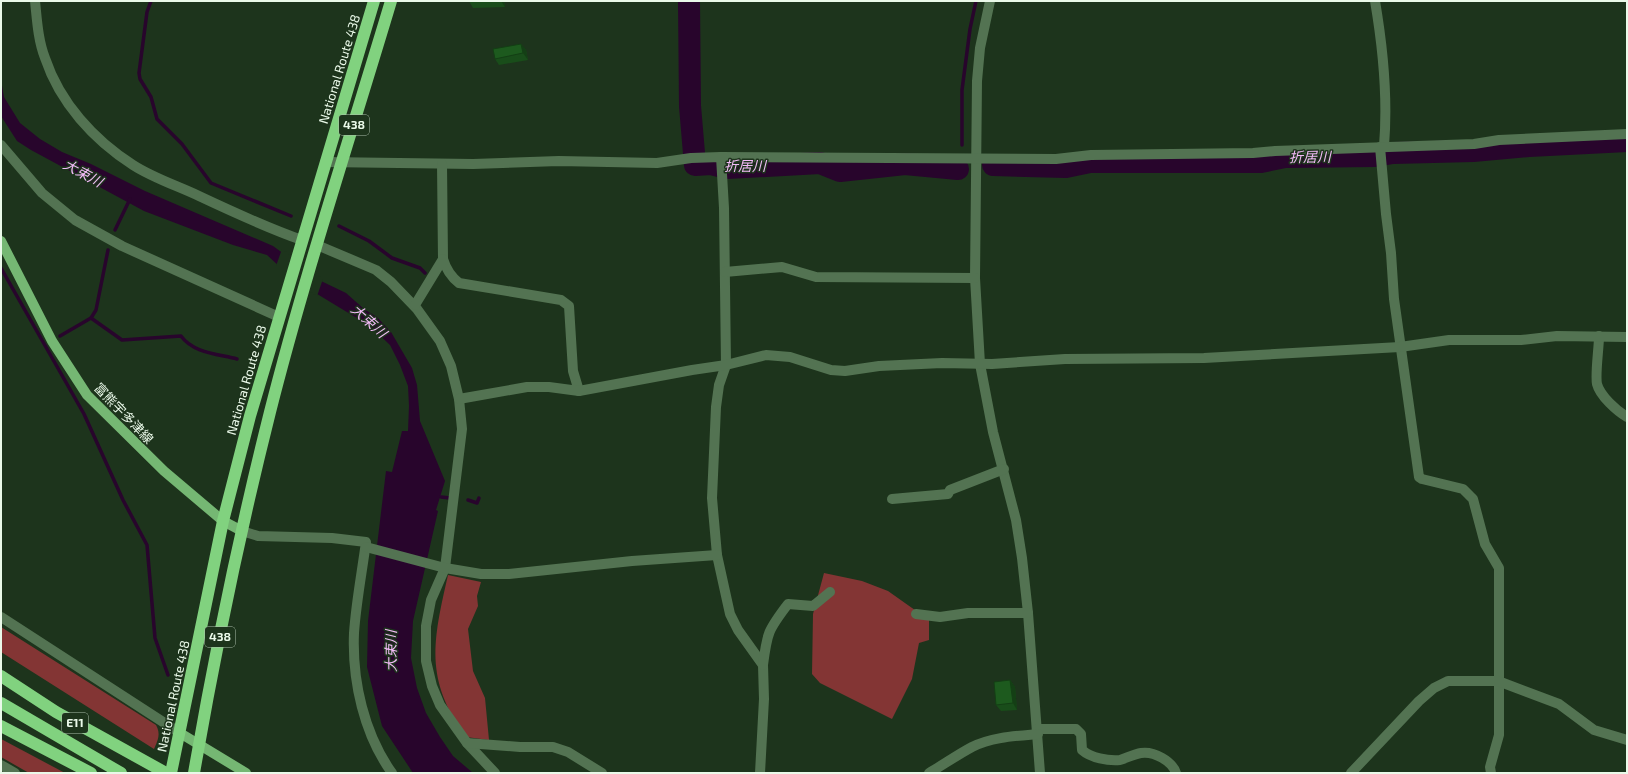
<svg xmlns="http://www.w3.org/2000/svg" width="1628" height="774" font-family="'Exo 2','Noto Sans JP',sans-serif">
<style>
.green{fill:#833534}
.water{fill:#28052c}
.pier{fill:#1d341c}
.lines{fill:none;stroke-linecap:round;stroke-linejoin:round}
.stream{stroke:#28052c;stroke-width:3.5}
.river{stroke:#28052c;stroke-width:22}
.minor{stroke:#537352;stroke-width:10}
.major{stroke:#75b773;stroke-width:10}
.highway{stroke:#81d27f;stroke-width:12}
.wall{fill:#194d1a}
.shaded-wall{fill:#143f15}
.building{fill:#1d5a1e;stroke:#143f15}
.labels{text-anchor:middle;stroke-width:3;stroke-linejoin:round;paint-order:stroke}
.shield{fill:#1d341c;stroke:#acbeac;stroke-width:1}
.shield-label{font-size:12px;font-weight:bold;fill:#eaf9e9}
.street-label{font-size:13px;fill:#eaf9e9;stroke:#1d341c}
.water-label{font-size:14px;font-style:italic;fill:#f3bbf8;stroke:#1d341c}
</style>
<rect width="100%" height="100%" fill="#1d341c"/>
<g class="green">
<polygon points="824,573 862,581 888,591 929,620 929,640 919,643 912,679 892,719 820,683 812,674 813,614"/>
<path d="M448,575L481,582L477,596L478,606L468,629L473,671L485,698L489,740L466,737C424,679 433,641 448,575Z"/>
<path d="M1,627L156,725C161,734 158,740 154,749L1,652Z"/>
<polygon points="1,739 3,740 65,773 29,773 1,757"/>
</g>
<polygon class="water" points="1,80 4,97 20,123 40,139 62,152 91,164 145,191 273,246 321,281 346,293 364,309 377,317 391,332 412,368 417,385 420,421 445,481 436,510 438,511 413,621 411,658 417,688 426,713 440,737 453,756 473,773 413,773 382,726 367,667 368,621 386,471 392,472 402,431 408,431 409,406 408,386 400,365 390,345 370,326 294,280 267,255 233,245 144,211 31,150 17,141 1,116"/>
<polygon class="pier" points="282,249 323,279 317,296 293,281 276,266"/>
<g class="lines">
<g class="stream">
<polyline points="151,1 147,12 139,73 140,79 151,97 157,119 182,144 211,183 291,216"/>
<polyline points="962,145 962,90 970,29 976,1"/>
<polyline points="339,226 369,241 392,258 420,268 425,273"/>
<polyline points="115,230 130,199"/>
<polyline points="1,268 84,414 123,500 147,545 155,638 168,675"/>
<path d="M91,318L122,340L181,336C193,353 218,354 237,359"/>
<polyline points="60,336 91,318 96,310 108,250"/>
<polyline points="441,497 450,498"/>
<polyline points="468,500 477,503 479,498"/>
</g>
<g class="river">
<polyline points="689,1 690,106 695,165 711,164 727,168 820,163 840,171 905,164 958,169"/>
<polyline points="993,165 1066,167 1090,162 1261,162 1285,157 1375,156 1393,153 1473,151 1529,146 1627,141"/>
</g>
<g class="minor">
<path d="M35,1C37,20 38,40 45,58C60,103 94,140 133,165C153,178 178,186 199,196C233,212 267,228 302,240"/>
<polyline points="990,1 980,48 977,81 975,278 980,364 993,432 1016,520 1022,558 1028,613 1040,773"/>
<path d="M1375,1C1383,48 1388,98 1384,146"/>
<polyline points="1,145 42,193 75,220 122,246 279,317"/>
<polyline points="1380,147 1386,214 1391,253 1394,299 1419,477 1422,479 1463,489 1473,499 1485,544 1499,568 1499,735 1490,767 1491,773"/>
<polyline points="721,157 724,208 726,365 719,385 716,407 712,498 717,555 730,614 738,630 763,665 764,699 760,773"/>
<polyline points="325,162 473,164 559,161 657,163 691,158 721,157 1056,159 1091,155 1253,153 1275,151 1474,144 1499,140 1627,134"/>
<path d="M442,164L443,259C446,269 450,276 459,283L561,300L569,306L573,371L579,391"/>
<polyline points="317,245 376,270 391,282 417,309 440,341 451,366 459,399 462,429 445,568 431,600 426,626 426,661 432,686 440,705 467,743 495,773"/>
<polyline points="725,272 782,267 816,277 975,278"/>
<polyline points="415,305 443,259"/>
<path d="M1599,336C1599,348 1595,374 1597,384C1600,396 1617,411 1627,417"/>
<polyline points="459,399 527,387 549,387 579,391 692,370 726,365 766,355 790,357 831,370 845,371 879,366 942,363 992,364 1065,359 1204,358 1400,347 1449,340 1521,340 1557,336 1627,337"/>
<polyline points="892,499 948,494 950,490 1004,469"/>
<path d="M242,531L258,536L332,538L366,542C362,572 356,603 354,633C352,681 364,734 392,773"/>
<polyline points="366,547 445,568 481,574 509,574 632,561 717,555"/>
<polyline points="916,614 940,617 968,613 1028,613"/>
<polyline points="1,617 180,733"/>
<path d="M763,665C767,633 768,630 788,604L813,606L830,592"/>
<path d="M1037,729H1076L1081,734L1082,750C1091,758 1108,761 1120,760C1127,758 1134,754 1141,753C1154,751 1172,761 1176,773"/>
<polyline points="467,743 520,747 553,747 568,752 602,773"/>
<polyline points="1,765 15,773"/>
<path d="M929,773C943,765 957,755 972,747C992,737 1016,736 1038,734"/>
<polyline points="1351,773 1419,701 1434,688 1448,681 1498,681 1559,704 1594,730 1627,740"/>
</g>
<g class="major">
<polyline points="1,241 52,341 87,395 164,471 223,521 242,531"/>
<polyline points="180,733 246,773"/>
</g>
<g class="highway">
<polyline points="1,676 56,712 166,773"/>
<polyline points="1,703 121,773"/>
<polyline points="1,726 91,773"/>
<polyline points="171,773 223,521 250,416 374,1"/>
<path d="M194,773C215,652 240,531 270,412C305,274 350,138 391,1"/>
</g>
</g>
<g class="wall">
<polygon points="469,1 504,1 505,7 473,8"/>
<polygon points="521,44 526,50 528,60 499,65 495,59"/>
<polygon points="1010,680 1015,687 1017,710 1001,711 996,705"/>
</g>
<g class="shaded-wall">
<polygon points="501,1 504,1 505,7"/>
<polygon points="521,44 526,50 528,60 523,53"/>
<polygon points="1010,680 1015,687 1017,710 1013,703"/>
</g>
<g class="building">
<polygon points="521,44 523,53 495,59 493,49"/>
<polygon points="1010,680 1013,703 996,705 994,682"/>
</g>
<g class="labels">
<g class="shield">
<rect x="339" y="115" width="30" height="20" rx="3"/>
<rect x="205" y="627" width="30" height="20" rx="3"/>
<rect x="62" y="713" width="26" height="20" rx="3"/>
</g>
<g class="shield-label">
<text x="354" y="129">438</text>
<text x="220" y="641">438</text>
<text x="75" y="727">E11</text>
</g>
<g class="street-label">
<text transform="translate(339 69) rotate(-73)" y="5">National Route 438</text>
<text transform="translate(246 380) rotate(-74)" y="5">National Route 438</text>
<text transform="translate(124 413) rotate(46)" y="5">富熊宇多津線</text>
<text transform="translate(173 696) rotate(-78)" y="5">National Route 438</text>
</g>
<g class="water-label">
<text transform="translate(1310 157) rotate(-1)" y="5">折居川</text>
<text x="745" y="171">折居川</text>
<text transform="translate(83 173) rotate(28)" y="5">大束川</text>
<text transform="translate(369 321) rotate(42)" y="5">大束川</text>
<text transform="translate(391 651) rotate(-90)" y="5">大束川</text>
</g>
</g>
<rect width="1628" height="774" fill="none" stroke="#eaf9e9" stroke-width="4"/>
</svg>
